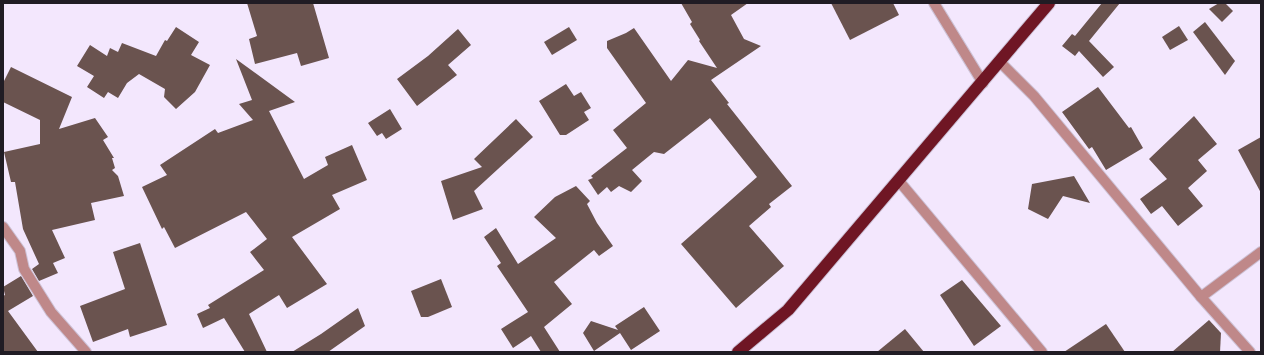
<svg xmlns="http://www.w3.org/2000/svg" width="1264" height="355" font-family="Inter,sans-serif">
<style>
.building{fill:#6a534f}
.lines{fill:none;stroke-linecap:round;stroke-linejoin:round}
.minor-casing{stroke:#cdc2d6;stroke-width:12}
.highway-casing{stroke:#cdc2d6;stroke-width:14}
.minor{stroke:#bf8889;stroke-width:10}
.highway{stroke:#6f1624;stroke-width:12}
</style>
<rect width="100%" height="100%" fill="#f3e7fd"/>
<g class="building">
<polygon points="247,3 313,3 329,58 301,66 297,53 255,64 249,39 257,36"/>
<polygon points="681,3 748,3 731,15 744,39 761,46 711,80 729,103 727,104 792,186 769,204 771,207 749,226 784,266 736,308 681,244 757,177 710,118 664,154 654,152 632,170 642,181 631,192 619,186 611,192 607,187 598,195 588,180 593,178 591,176 627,148 613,130 646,103 607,48 607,41 626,33 634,28 671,81 688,60 717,68 699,41 700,40 690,24 692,22"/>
<polygon points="831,3 893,3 899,15 850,40"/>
<polygon points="1102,3 1120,3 1089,41 1114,67 1103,77 1079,51 1075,56 1062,46 1072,34 1075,36"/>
<polygon points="1219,3 1225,3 1233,11 1222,22 1209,9"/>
<polygon points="1205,22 1235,61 1225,75 1193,32"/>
<polygon points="1179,26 1188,40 1170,50 1162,37"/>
<polygon points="176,27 199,42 191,55 210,65 195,92 176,109 164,97 165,89 139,74 127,83 118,98 108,92 104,98 87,87 94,76 77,66 90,45 107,56 110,48 118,52 122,43 156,56 165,40 167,41"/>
<polygon points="569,27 577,40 552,55 544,42"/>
<polygon points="458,29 471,45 448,65 457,75 417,106 397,79 428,56"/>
<polygon points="236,59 295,102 269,111 304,179 328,165 325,157 352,145 367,180 332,195 340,209 292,237 327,284 287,308 279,295 249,314 267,352 245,352 224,318 203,328 197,314 210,308 208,305 264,270 250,252 267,239 246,212 175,248 164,227 162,229 142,187 167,175 160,165 215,129 218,133 253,120 239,104 252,100"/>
<polygon points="11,67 72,97 59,129 95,118 108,137 103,140 114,158 112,158 115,168 112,170 118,176 124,196 91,203 95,220 52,230 65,258 53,263 58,273 39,281 32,269 39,264 23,229 15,182 11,182 4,152 40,144 40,120 3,102 3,83"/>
<polygon points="566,84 574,96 581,92 591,108 584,112 589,120 566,135 560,135 539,101"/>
<polygon points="1098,87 1129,128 1131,127 1143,148 1106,170 1092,147 1089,149 1062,112"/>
<polygon points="390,109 402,129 386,139 382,133 377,136 368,123"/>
<polygon points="1194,116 1217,144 1198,160 1207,171 1188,188 1203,206 1178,226 1162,206 1151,214 1140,199 1167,179 1149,159"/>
<polygon points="516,119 533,137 474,191 483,209 453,220 441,181 482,167 474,159"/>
<polygon points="1261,137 1261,193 1238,150"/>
<polygon points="1074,176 1090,203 1063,196 1048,219 1028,209 1032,184"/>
<polygon points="576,186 590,201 587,204 597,223 613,246 599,256 594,250 554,282 572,304 544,327 560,352 541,352 531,336 513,348 501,329 528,312 497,266 501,263 484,237 496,228 518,264 556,238 534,217 555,197"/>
<polygon points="140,243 167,325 130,337 128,329 93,342 80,306 125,289 113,252"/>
<polygon points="21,276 33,296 8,311 38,352 3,352 3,296 5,295 3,287"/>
<polygon points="441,279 452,307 428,317 421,317 411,291"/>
<polygon points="962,280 1001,326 974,346 940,295"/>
<polygon points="644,307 660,331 631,350 620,333 594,351 583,333 591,321 618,330 615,326"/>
<polygon points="358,308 365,326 328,352 292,352 321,334"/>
<polygon points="1209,320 1221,333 1220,352 1172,352"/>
<polygon points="1106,324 1125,352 1064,352"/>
<polygon points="905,329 924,352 877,352"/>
</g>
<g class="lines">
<defs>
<g id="minor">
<polyline points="934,3 983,83"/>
<polyline points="1000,62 1034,96 1201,297 1250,352"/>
<polyline points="899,181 1042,352"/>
<polyline points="3,227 20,251 24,269 51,312 86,352"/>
<polyline points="1201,297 1261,252"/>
</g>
<polyline id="highway" points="738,352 788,310 1049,3"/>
</defs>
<use href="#minor" class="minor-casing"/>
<use href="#highway" class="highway-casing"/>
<use href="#minor" class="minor"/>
<use href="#highway" class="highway"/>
</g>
<rect width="1264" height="355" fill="none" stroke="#201c24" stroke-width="8"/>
</svg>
